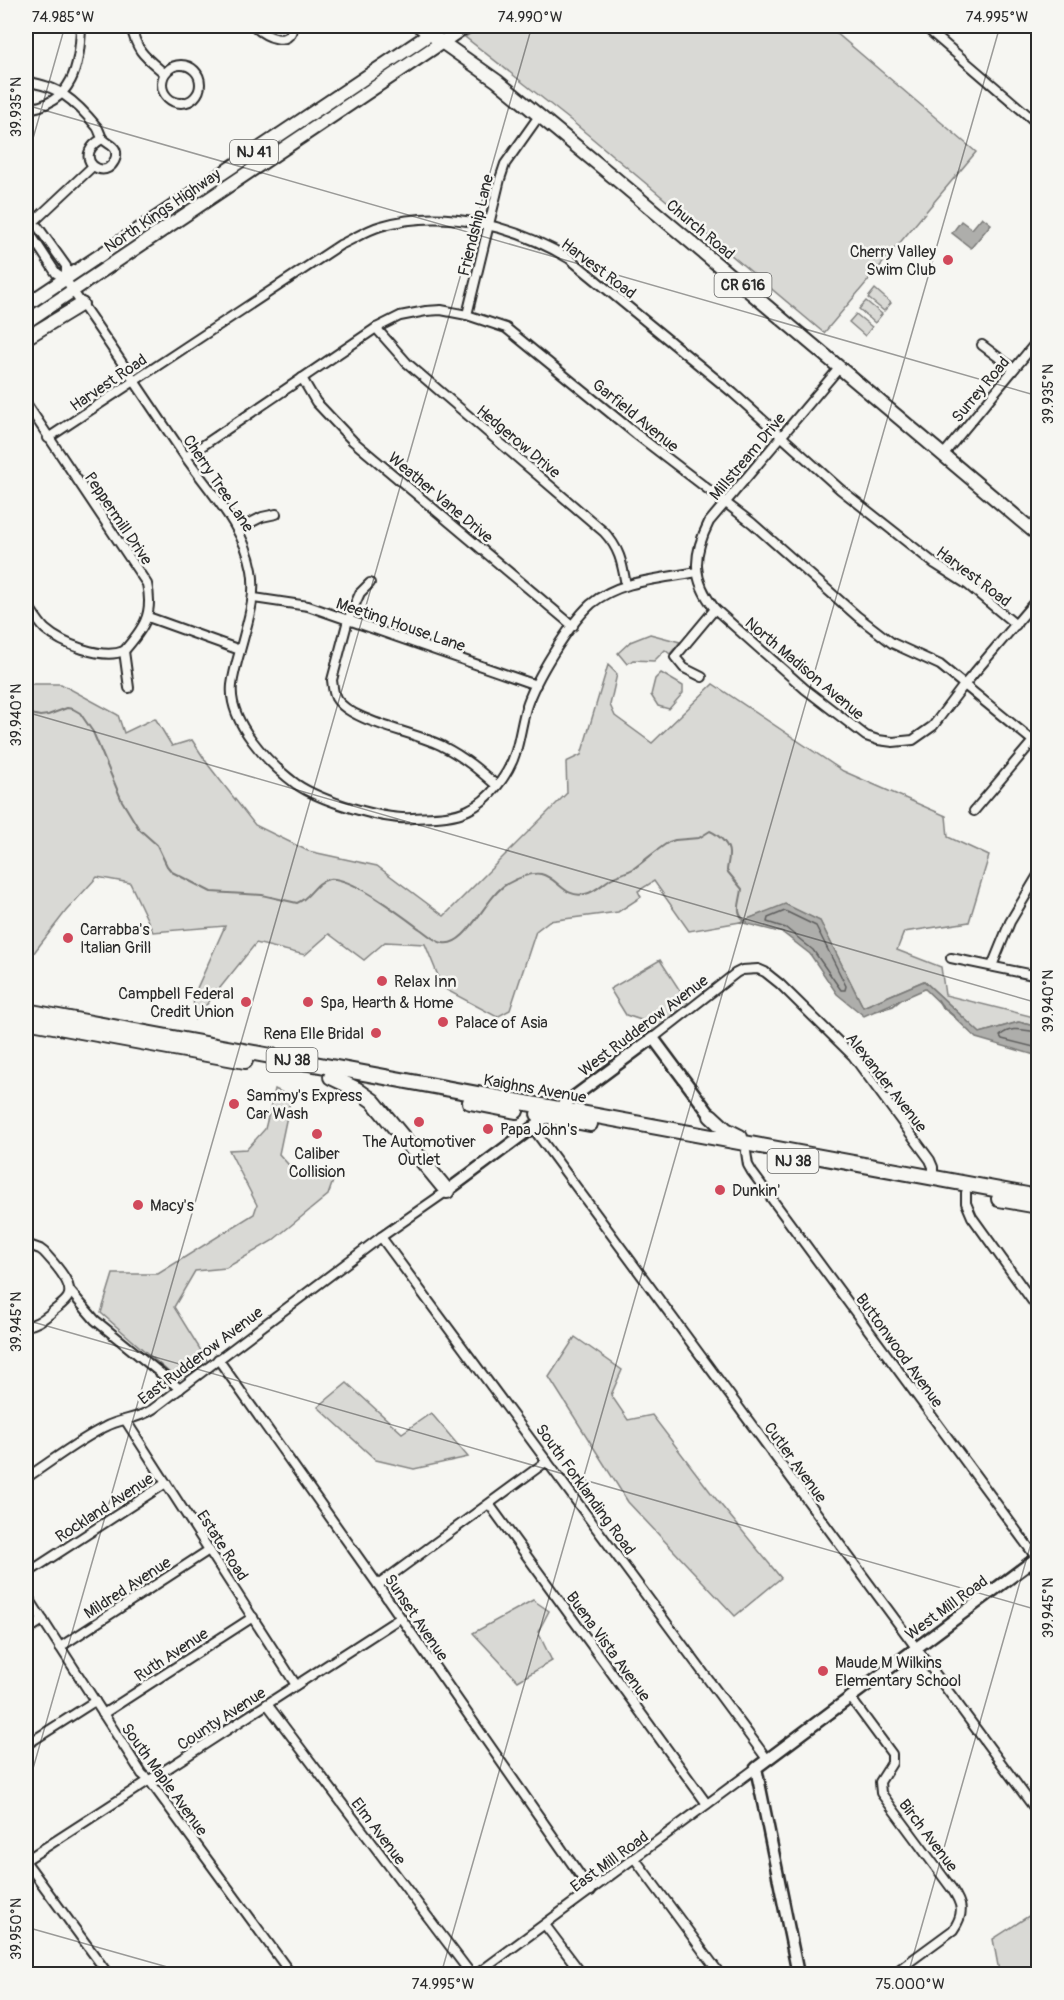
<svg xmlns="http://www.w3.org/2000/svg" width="1064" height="2000" font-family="Pangolin,sans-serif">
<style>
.green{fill:#d9d9d5;stroke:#828280;stroke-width:1.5}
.water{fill:#aeaeab;stroke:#7a7a78;stroke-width:1.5}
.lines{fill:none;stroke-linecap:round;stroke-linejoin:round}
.shore{stroke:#5f5f5e;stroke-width:1.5}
.stream{stroke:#7a7a78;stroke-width:2}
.street-casing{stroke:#2b2b2b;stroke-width:12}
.secondary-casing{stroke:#2b2b2b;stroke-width:15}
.primary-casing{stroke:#2b2b2b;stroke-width:16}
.highway-casing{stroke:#2b2b2b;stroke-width:18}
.street{stroke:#f6f6f2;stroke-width:8}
.secondary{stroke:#f6f6f2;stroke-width:10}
.primary{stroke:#f6f6f2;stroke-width:12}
.highway{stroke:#f6f6f2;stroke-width:14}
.ticks{fill:none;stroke:#2b2b2b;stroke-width:1.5;stroke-opacity:0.45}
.poi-dot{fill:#d1495b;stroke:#f6f6f2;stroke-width:2}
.labels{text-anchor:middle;stroke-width:5;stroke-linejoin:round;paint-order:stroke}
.shield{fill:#f6f6f2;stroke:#686867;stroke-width:1.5}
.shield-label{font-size:15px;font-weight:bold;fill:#2b2b2b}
.street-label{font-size:16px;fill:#2b2b2b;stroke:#f6f6f2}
.poi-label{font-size:16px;fill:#2b2b2b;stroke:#f6f6f2;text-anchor:start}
.neatline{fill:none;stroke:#2b2b2b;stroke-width:2}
.ticks-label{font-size:15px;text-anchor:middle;fill:#2b2b2b}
</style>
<rect width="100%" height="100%" fill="#f6f6f2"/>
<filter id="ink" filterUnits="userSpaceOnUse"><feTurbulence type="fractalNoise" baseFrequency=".0167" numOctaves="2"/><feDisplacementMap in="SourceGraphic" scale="12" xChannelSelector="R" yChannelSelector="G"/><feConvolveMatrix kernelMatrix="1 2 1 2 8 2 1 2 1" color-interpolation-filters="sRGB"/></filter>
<g filter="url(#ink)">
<g class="green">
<polygon points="482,26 828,26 976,152 824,333 574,123 465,37"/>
<polygon points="875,289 891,303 884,311 868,298"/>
<polygon points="866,301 882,314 875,323 859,309"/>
<polygon points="856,314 872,327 865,336 849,322"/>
<polygon points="650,634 680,642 670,654 665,650 654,661 633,660 627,664 618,653 630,642"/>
<polygon points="608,665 617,674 610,705 615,716 652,743 713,684 843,771 946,816 948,837 989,856 969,922 904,932 897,950 941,967 945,995 1038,1018 1038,1027 1018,1022 980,1033 924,981 863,1007 820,921 785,905 740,922 689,931 654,881 638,891 641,897 618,912 549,921 536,931 510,1010 497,1017 443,988 425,944 385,942 364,960 329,934 305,955 256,943 195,1019 193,997 225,926 153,932 130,883 97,877 66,911 26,963 26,684 61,684 118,715 124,733 155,718 172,746 192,740 209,766 255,825 308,851 377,866 444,916 567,793 566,762 581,755"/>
<polygon points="661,673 683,686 683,693 669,709 658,706 651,695 655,679"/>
<polygon points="660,960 688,1003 652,1035 641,1020 626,1015 610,989"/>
<polygon points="275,1089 291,1097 279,1154 296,1173 333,1181 328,1195 272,1241 226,1268 195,1271 174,1307 208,1362 178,1380 101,1313 113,1274 158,1274 254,1214 257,1205 229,1150 247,1149 265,1129"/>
<polygon points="575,1337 622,1370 611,1395 628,1420 652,1415 712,1494 781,1578 735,1616 628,1502 549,1377"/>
<polygon points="347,1383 402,1433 431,1413 468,1457 414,1469 376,1460 318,1407"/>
<polygon points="533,1600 549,1611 538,1632 552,1661 518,1681 473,1633"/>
<polygon points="1038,1910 1038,1974 993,1974 999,1971 993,1939"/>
</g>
<g class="water">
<polygon points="982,217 991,224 971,248 952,233 961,221 972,229"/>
<polygon points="785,904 820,921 863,1007 924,981 980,1033 1019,1022 1038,1027 1038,1056 976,1038 925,989 864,1016 837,994 810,954 783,933 740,922"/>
</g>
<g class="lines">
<g class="shore">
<polygon points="785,911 816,926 846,986 845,990 841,990 813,950 786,928 767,922 768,918"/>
<path d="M1038,1032C1025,1031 1011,1025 1000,1036L1002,1039L1038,1048"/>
</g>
<g class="stream">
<path d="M26,709L31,714L40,716L48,715L67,708L73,709L80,713L93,732L122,801L139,829L157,845L167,866L172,872L211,892L262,895L297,903C311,898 314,882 329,879C351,876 402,916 420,929C426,933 435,942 443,943C467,948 486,895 507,884C516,879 531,872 541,874C558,878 565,899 585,894C596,892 603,883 612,878C619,874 626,873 633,869C646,860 656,850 669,842L675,840L699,838L710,831C719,835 730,845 729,855C729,861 727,866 727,871L742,889C741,902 733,913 747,922"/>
<polyline points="938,1000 942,1007 955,1017"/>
<polyline points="875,1011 893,1006 902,999"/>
</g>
<defs>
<g id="street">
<path d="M131,26C137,52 144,56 164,73"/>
<path d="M254,26C265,36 290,49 293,26"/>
<polyline points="924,26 1038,124"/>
<circle cx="181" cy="84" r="19"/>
<path d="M26,81C39,84 53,87 64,95C76,103 88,116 97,127C100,131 100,136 103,139C107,144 115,145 116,152C117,158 113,165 108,168C95,175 75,154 102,139"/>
<path d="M26,109C73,104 80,65 81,26"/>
<path d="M26,223L30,226L38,227L66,266V279L72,290C111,345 147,401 185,456C210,492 244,526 252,570C256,593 250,614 244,636C240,652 234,669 232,685C228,722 268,763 296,784C321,801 382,820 413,818C430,817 451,818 468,810C490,800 509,774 516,751C520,737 522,722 526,708C535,679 569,624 591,604C620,580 661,579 697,572"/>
<polyline points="30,226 31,235 56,273 66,279"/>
<polyline points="26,229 93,166"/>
<polyline points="467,315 500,179 505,164 539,116"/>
<path d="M376,328L407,363L604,532C620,549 622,563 626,585"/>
<polyline points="982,345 1014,369"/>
<path d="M840,367L709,522C693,554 691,579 715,609L805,689L866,736L878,740L893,742L913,740L933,726L964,685L1038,598"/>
<polyline points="302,378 316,402 353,441 573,626"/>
<path d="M26,403L147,584C154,615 143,629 124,651"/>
<path d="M48,438L340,245C353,239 367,230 381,226C444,207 516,226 570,259L733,393L840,489L935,564L968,585L1016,625"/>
<polyline points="943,455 1038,340"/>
<polyline points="186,457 376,328 400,316 426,311 441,310 467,315 506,328 636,434 752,523 857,616 892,643 940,665 1038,745"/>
<polyline points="238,529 262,517 276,514"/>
<path d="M370,583L360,593L348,620L332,680C333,687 333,692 336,698C351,723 418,732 444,747C464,757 480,771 496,785"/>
<polyline points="254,598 308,606 536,685"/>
<path d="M26,603C32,611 38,622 45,629C62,644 102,660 124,651"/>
<polyline points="148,617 240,650"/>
<polyline points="124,651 129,688"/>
<polyline points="702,677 684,668 675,657 715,609"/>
<polyline points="974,811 1038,735"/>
<polyline points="951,958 1038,976"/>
<polyline points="992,966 1010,922 1038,875"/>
<polyline points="653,1038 736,973 742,970 758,969 765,972 780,984 853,1056 930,1160 933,1167 933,1177"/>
<polyline points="532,1127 1038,1813"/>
<polyline points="746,1152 748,1165 752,1172 1038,1560"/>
<polyline points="966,1193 966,1203 972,1217 1038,1309"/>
<polyline points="381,1237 767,1759"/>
<path d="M26,1244L40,1249L44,1252C52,1261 75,1284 68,1297C65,1303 56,1308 51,1313C43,1319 36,1325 26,1326"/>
<polyline points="70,1291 95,1320 180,1389"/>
<polyline points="218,1359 378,1585 591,1891"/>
<polyline points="126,1421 296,1685"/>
<path d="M26,1478C52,1461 77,1441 105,1427C121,1418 137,1420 153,1409L381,1237L447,1191"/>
<polyline points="489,1504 707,1804"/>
<polyline points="26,1574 166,1483"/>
<polyline points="378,1585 547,1461"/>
<polyline points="26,1594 142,1774 149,1780 291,1974"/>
<polyline points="26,1631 43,1620"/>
<polyline points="60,1647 209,1550"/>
<path d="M850,1697L892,1754V1763L880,1782L881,1793L952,1889C962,1904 965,1913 953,1930L893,1974"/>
<polyline points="267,1704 471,1974"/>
<polyline points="103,1714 253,1617"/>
<polyline points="26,1745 95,1701"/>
<polyline points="635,1859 720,1974"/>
<polyline points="26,1860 400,1618"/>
<polyline points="26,1862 108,1974"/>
<polyline points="545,1925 582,1974"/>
<polyline points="477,1974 756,1768"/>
</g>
<g id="secondary">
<polyline points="447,1191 653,1038 711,1116"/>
<polyline points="798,1974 756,1768 1038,1557"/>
</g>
<g id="primary">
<polyline points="419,26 497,81 616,179 1038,535"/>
<polyline points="26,305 442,26"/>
<polyline points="26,322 466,26"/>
<polyline points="26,338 82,304"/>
</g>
<g id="highway">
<polyline points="26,1011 1038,1197"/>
<polyline points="26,1021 245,1061"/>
<polyline points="331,1077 356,1089 373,1101 447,1191"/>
<polyline points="470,1102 516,1111"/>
<polyline points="538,1114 590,1124"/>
<polyline points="711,1116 726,1130 740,1137"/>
<polyline points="999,1199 1038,1206"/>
</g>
</defs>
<use href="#street" class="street-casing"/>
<use href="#secondary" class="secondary-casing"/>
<use href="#primary" class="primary-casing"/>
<use href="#highway" class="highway-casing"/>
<use href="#street" class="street"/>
<use href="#secondary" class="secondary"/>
<use href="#primary" class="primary"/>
<use href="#highway" class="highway"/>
</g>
</g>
<path class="ticks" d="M26,105L1038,396M26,163L65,26M26,712L1038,1003M26,1320L1038,1610M26,1793L532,26M26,1927L192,1974M441,1974L1000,26M908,1974L1038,1519"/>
<g class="poi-dot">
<circle cx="948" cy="260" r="6"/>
<circle cx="68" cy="938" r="6"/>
<circle cx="382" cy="981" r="6"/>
<circle cx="246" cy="1002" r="6"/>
<circle cx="308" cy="1002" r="6"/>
<circle cx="443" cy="1022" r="6"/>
<circle cx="376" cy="1033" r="6"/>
<circle cx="234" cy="1104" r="6"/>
<circle cx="419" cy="1122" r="6"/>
<circle cx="488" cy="1129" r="6"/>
<circle cx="317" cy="1134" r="6"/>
<circle cx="720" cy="1190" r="6"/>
<circle cx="138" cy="1205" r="6"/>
<circle cx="823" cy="1671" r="6"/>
</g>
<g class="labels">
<g class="shield">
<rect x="230" y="140" width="48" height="24" rx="4.5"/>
<rect x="714.5" y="273" width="57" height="24" rx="4.5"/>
<rect x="266.5" y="1048" width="51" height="24" rx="4.5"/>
<rect x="767.5" y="1149" width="51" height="24" rx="4.5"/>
</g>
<g class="shield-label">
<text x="254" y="157">NJ 41</text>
<text x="743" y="290">CR 616</text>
<text x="292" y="1065">NJ 38</text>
<text x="793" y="1166">NJ 38</text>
</g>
<g class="street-label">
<text transform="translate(162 210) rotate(-34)" y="6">North Kings Highway</text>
<text transform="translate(475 225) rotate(-76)" y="6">Friendship Lane</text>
<text transform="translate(701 229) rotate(40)" y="6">Church Road</text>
<text transform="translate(599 268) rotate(37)" y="6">Harvest Road</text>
<text transform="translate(108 382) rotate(-34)" y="6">Harvest Road</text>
<text transform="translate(980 389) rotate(-50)" y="6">Surrey Road</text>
<text transform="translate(636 415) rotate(39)" y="6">Garfield Avenue</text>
<text transform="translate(519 441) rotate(40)" y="6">Hedgerow Drive</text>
<text transform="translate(747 456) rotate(-50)" y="6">Millstream Drive</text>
<text transform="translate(219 483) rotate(56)" y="6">Cherry Tree Lane</text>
<text transform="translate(441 497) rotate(40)" y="6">Weather Vane Drive</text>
<text transform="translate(119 518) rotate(56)" y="6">Peppermill Drive</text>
<text transform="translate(974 576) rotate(37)" y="6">Harvest Road</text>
<text transform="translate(401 624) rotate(19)" y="6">Meeting House Lane</text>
<text transform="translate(805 668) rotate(40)" y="6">North Madison Avenue</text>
<text transform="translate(643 1025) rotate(-37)" y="6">West Rudderow Avenue</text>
<text transform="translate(887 1082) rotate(52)" y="6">Alexander Avenue</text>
<text transform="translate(535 1088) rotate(10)" y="6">Kaighns Avenue</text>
<text transform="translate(900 1350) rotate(54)" y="6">Buttonwood Avenue</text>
<text transform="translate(200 1355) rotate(-37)" y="6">East Rudderow Avenue</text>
<text transform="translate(796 1462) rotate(54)" y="6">Cutler Avenue</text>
<text transform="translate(586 1489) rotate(54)" y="6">South Forklanding Road</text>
<text transform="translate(104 1507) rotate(-33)" y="6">Rockland Avenue</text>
<text transform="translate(223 1545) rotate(57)" y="6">Estate Road</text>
<text transform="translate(127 1587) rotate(-33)" y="6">Mildred Avenue</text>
<text transform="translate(946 1607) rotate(-36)" y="6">West Mill Road</text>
<text transform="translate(417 1617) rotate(56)" y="6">Sunset Avenue</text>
<text transform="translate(609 1646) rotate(54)" y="6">Buena Vista Avenue</text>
<text transform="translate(171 1654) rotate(-33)" y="6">Ruth Avenue</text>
<text transform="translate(221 1718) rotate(-33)" y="6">County Avenue</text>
<text transform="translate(165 1779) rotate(54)" y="6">South Maple Avenue</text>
<text transform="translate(379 1831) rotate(53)" y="6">Elm Avenue</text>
<text transform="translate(929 1835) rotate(53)" y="6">Birch Avenue</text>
<text transform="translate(609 1861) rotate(-36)" y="6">East Mill Road</text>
</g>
<g class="poi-label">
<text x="936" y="257" text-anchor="end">Cherry Valley<tspan x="936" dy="18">Swim Club</tspan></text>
<text x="80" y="935">Carrabba's<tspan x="80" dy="18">Italian Grill</tspan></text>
<text x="394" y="987">Relax Inn</text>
<text x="234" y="999" text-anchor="end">Campbell Federal<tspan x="234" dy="18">Credit Union</tspan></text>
<text x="320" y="1008">Spa, Hearth &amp; Home</text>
<text x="455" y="1028">Palace of Asia</text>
<text x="364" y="1039" text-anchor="end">Rena Elle Bridal</text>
<text x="246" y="1101">Sammy's Express<tspan x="246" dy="18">Car Wash</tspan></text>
<text x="500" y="1135">Papa John's</text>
<text x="419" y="1147" text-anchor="middle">The Automotiver<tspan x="419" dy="18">Outlet</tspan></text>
<text x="317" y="1159" text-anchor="middle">Caliber<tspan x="317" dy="18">Collision</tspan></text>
<text x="732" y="1196">Dunkin'</text>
<text x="150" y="1211">Macy's</text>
<text x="835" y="1668">Maude M Wilkins<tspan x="835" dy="18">Elementary School</tspan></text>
</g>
</g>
<rect width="1064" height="2000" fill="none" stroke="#f6f6f2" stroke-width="66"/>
<rect x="33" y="33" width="998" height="1934" class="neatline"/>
<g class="ticks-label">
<text x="63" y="22">74.985°W</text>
<text x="530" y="22">74.990°W</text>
<text x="997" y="22">74.995°W</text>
<text transform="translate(16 107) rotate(-90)" y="5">39.935°N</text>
<text transform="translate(1048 394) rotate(-90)" y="5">39.935°N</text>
<text transform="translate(16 715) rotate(-90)" y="5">39.940°N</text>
<text transform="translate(1048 1001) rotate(-90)" y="5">39.940°N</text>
<text transform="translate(16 1322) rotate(-90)" y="5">39.945°N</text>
<text transform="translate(1048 1608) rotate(-90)" y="5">39.945°N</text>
<text transform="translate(16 1929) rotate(-90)" y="5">39.950°N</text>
<text x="443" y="1989">74.995°W</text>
<text x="910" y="1989">75.000°W</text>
</g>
</svg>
